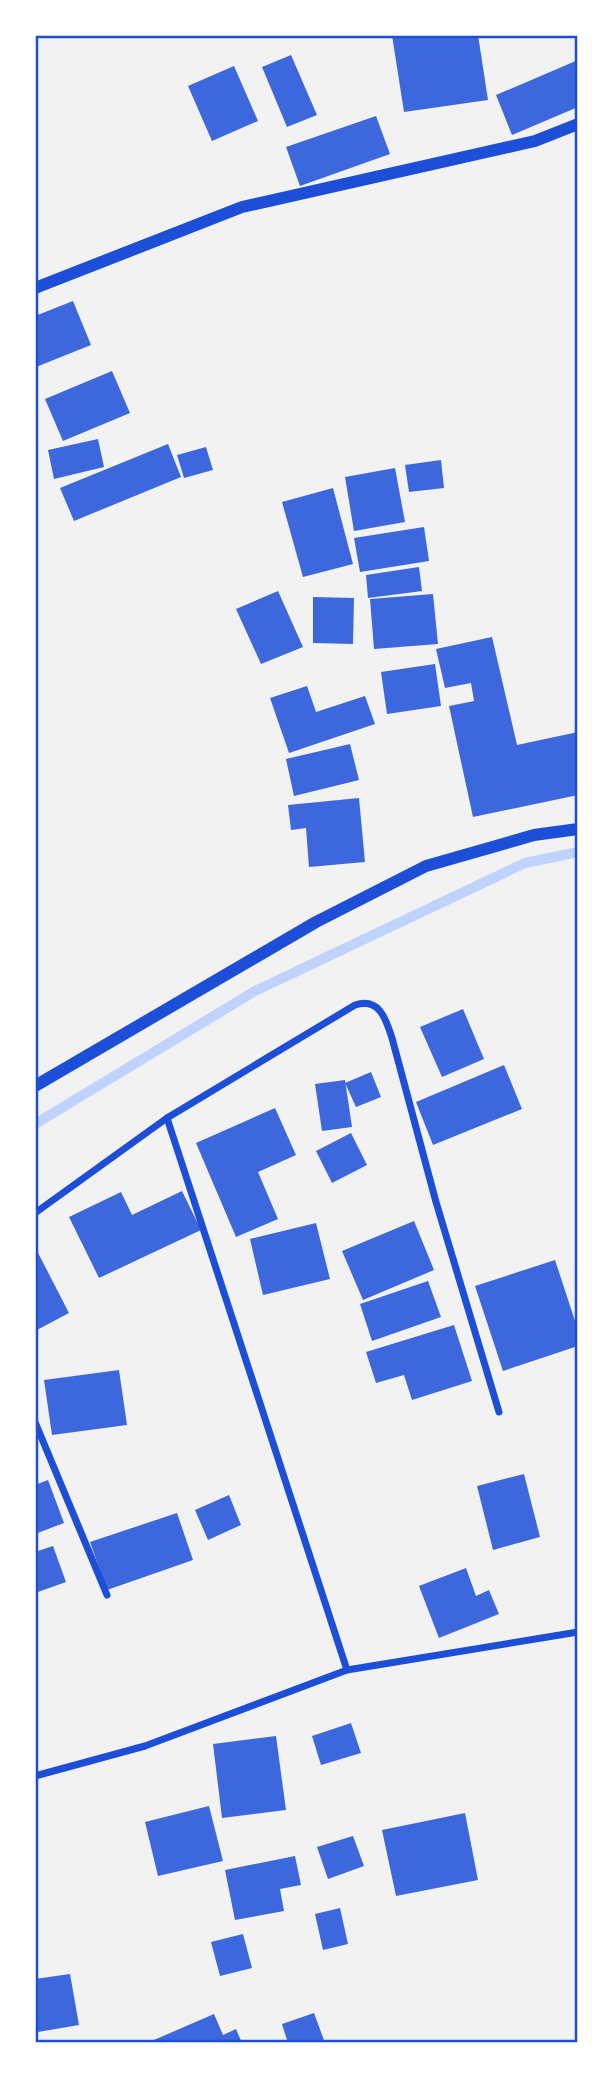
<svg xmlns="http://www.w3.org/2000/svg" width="613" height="2078" font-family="Quicksand,sans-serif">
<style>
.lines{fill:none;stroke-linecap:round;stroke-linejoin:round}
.stream{stroke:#bfd3fe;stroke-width:10}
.building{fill:#3d67dc}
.minor{stroke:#1d4ed8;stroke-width:7}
.tertiary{stroke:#1d4ed8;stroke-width:12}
.neatline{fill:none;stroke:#1d4ed8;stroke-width:2.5}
</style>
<rect width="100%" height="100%" fill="#f2f2f2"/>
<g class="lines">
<polyline class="stream" points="35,1124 255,991 525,863 578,852"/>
</g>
<g class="building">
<polygon points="392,35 478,35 488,100 404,112"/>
<polygon points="291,55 317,115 287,127 262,67"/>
<polygon points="578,60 578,107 512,135 496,95"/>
<polygon points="234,66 258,121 212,141 188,86"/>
<polygon points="376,116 390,154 300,186 286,147"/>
<polygon points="73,301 91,345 36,367 35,316"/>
<polygon points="112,371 130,413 63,441 45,399"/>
<polygon points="98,439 104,467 54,479 48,450"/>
<polygon points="168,444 181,477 74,521 60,488"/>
<polygon points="206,447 213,470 184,478 177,455"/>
<polygon points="441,460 444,488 409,492 405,465"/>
<polygon points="395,468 405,522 354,531 345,477"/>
<polygon points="333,488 353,564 303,577 282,502"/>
<polygon points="424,527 429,561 360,572 354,538"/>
<polygon points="419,567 422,591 368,598 366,575"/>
<polygon points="278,591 303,647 261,664 236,609"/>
<polygon points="433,594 438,644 374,649 370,599"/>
<polygon points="313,597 354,598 353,644 313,643"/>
<polygon points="492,637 517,745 578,732 578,795 473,817 449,706 474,701 471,683 445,688 436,649"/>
<polygon points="435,664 441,706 387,714 381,672"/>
<polygon points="307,686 316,712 365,696 375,724 289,753 270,698"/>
<polygon points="350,744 359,780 294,796 286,759"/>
<polygon points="359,798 365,862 309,867 306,828 291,830 288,805"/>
<polygon points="463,1009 484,1059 442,1077 420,1027"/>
<polygon points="504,1065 522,1109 433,1145 416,1102"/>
<polygon points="371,1072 381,1097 356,1107 345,1083"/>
<polygon points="345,1080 352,1127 322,1131 315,1084"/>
<polygon points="275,1108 296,1155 258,1172 278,1219 236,1237 196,1143"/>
<polygon points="351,1133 367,1165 332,1183 316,1151"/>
<polygon points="182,1191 201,1230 99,1278 69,1217 121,1192 132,1215"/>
<polygon points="414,1221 434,1270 363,1300 342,1251"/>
<polygon points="316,1223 330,1279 263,1295 250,1239"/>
<polygon points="35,1247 69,1313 35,1331"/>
<polygon points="555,1260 578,1330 578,1346 503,1371 475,1286"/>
<polygon points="428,1281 441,1317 372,1341 360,1304"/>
<polygon points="454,1325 472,1381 412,1400 404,1375 376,1383 366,1352"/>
<polygon points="119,1370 127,1425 52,1435 44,1380"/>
<polygon points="524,1474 540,1537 493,1550 477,1486"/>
<polygon points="48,1480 64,1523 35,1534 35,1485"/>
<polygon points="229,1495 241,1525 208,1540 195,1510"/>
<polygon points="177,1513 193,1560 107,1590 90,1542"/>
<polygon points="53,1546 66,1582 35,1593 35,1552"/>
<polygon points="466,1568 476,1596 489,1590 499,1614 439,1638 419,1586"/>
<polygon points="351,1723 361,1753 321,1765 312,1736"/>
<polygon points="276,1736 286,1810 222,1818 213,1744"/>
<polygon points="209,1806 223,1861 158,1876 145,1822"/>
<polygon points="465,1813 478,1880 396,1896 382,1830"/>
<polygon points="353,1836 364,1866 328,1879 317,1847"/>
<polygon points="295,1856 301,1885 280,1889 284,1911 235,1920 225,1870"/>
<polygon points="340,1908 348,1944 323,1950 315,1914"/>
<polygon points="243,1934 252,1968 220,1976 211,1942"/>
<polygon points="70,1974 79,2025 38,2032 35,2015 35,1979"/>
<polygon points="314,2013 325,2043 288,2043 282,2024"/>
<polygon points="214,2014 223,2035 236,2029 242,2043 147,2043"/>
</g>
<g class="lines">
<g class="minor">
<polyline points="167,1118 347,1670"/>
<path d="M35,1213L167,1118L355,1005C380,997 386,1020 392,1038L436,1202L499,1412"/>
<polyline points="35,1422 107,1595"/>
<polyline points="35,1776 145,1746 347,1670 578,1632"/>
</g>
<g class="tertiary">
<polyline points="35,288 242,207 535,141 578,124"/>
<polyline points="35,1086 316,922 426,866 534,835 578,829"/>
</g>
</g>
<rect width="613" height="2078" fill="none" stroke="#ffffff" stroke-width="74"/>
<rect x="37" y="37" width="539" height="2004" class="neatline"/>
</svg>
